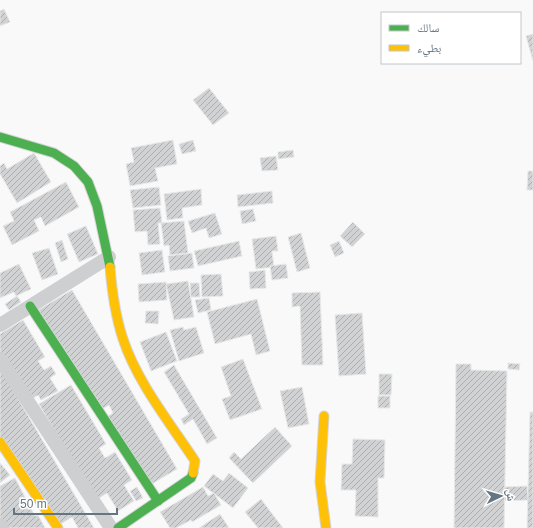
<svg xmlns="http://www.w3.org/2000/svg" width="533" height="528" font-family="Helvetica,'Noto Naskh Arabic',sans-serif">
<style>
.building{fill:url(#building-hatch);stroke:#e8e8e8}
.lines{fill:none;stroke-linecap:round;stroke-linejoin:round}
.fast-casing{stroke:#d5d6d7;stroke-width:11}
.slow-casing{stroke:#d5d6d7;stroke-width:11}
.street{stroke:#cecfd0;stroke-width:14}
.fast{stroke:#4caf50;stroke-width:9}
.slow{stroke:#ffc107;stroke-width:9}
</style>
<defs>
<pattern id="building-hatch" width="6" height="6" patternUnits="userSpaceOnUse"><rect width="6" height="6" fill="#d0d2d3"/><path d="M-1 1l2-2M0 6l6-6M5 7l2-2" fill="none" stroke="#acafb1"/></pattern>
</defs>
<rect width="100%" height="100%" fill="#f9f9f9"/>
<g class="building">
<polygon points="4,9 10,22 0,26 0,11"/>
<polygon points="533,34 533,61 526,36"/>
<polygon points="209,88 229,113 213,125 193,100"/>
<polygon points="173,140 177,164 155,168 158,181 130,186 126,164 134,162 131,148"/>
<polygon points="193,140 196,151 182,154 179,144"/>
<polygon points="293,150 294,157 278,159 278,152"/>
<polygon points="34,153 51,182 17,203 0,174 0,166 4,163 7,169"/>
<polygon points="276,156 278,170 262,171 260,158"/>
<polygon points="528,171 533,171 533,190 527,190"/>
<polygon points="66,182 79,207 45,226 41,217 34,220 39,231 12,245 3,226 14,221 10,212"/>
<polygon points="159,187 161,205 133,208 130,190"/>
<polygon points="201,189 202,205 182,208 183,218 167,220 164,194"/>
<polygon points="272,191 273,203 238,207 237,195"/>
<polygon points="160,208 162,223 158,223 160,244 148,245 147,231 135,232 133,210"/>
<polygon points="253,209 256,221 242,224 240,211"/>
<polygon points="215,213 222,234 209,238 206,228 192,233 188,221"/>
<polygon points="184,221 188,253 170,255 169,245 164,246 161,223"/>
<polygon points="353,222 365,234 352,247 340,236"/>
<polygon points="86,226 98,254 79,262 67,234"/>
<polygon points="301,233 310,268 297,272 288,237"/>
<polygon points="276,236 278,251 272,251 274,267 256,269 252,239"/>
<polygon points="62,240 68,259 61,262 55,243"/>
<polygon points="239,241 242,256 198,266 194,251"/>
<polygon points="339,241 344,253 335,257 330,245"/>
<polygon points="49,248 58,274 42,280 32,253"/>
<polygon points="162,250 165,272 142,275 139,253"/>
<polygon points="192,253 194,268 170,271 168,256"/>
<polygon points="19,264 31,289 16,296 14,292 0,298 0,273"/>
<polygon points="286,264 288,278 272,280 270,266"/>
<polygon points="265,270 266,288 250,289 249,272"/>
<polygon points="221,274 223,296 202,297 201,275"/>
<polygon points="188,281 194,317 174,320 166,284"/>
<polygon points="166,282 167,300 139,302 138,284"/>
<polygon points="190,283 199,283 200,297 191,297"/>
<polygon points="72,290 177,469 150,485 105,418 113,413 109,405 97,412 35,312"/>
<polygon points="320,292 323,365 302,365 300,306 292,307 292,293"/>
<polygon points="17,296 21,302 9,310 5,304"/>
<polygon points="209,298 211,310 198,313 195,300"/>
<polygon points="257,299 270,351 256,355 251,334 215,344 207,312"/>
<polygon points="146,311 159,311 158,324 145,323"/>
<polygon points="362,313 366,374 339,376 335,315"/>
<polygon points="23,320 45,357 38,361 44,370 51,366 56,374 50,378 58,391 41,400 38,395 30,400 0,354 0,334"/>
<polygon points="183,327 184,330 196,327 204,353 179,361 170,330"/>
<polygon points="166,332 177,361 151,371 140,342"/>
<polygon points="243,359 262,409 230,420 222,399 231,396 221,367"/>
<polygon points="508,363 520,364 519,370 508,369"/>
<polygon points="456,364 471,364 471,370 507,371 504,528 454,528"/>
<polygon points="174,365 217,438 207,444 193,419 184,425 181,419 189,414 164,372"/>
<polygon points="0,368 94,528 78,528 72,517 56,527 0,448"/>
<polygon points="379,374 392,374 391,395 379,395"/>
<polygon points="71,385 106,444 99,448 105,458 115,452 132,480 124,485 134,501 118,511 107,493 96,500 39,404"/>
<polygon points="302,387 309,424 288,428 280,391"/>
<rect x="378" y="396" width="12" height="12"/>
<polygon points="530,412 533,412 533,528 527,528"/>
<polygon points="275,427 292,446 253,483 229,458 234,452 241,459"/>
<polygon points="353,439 385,440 384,478 378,478 378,517 355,516 356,490 341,490 342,464 352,464"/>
<polygon points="0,463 10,475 0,483"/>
<polygon points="229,473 248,488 233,508 204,486 213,474 223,481"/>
<polygon points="15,478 35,516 38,515 45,528 2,528 0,525 0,486"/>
<polygon points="527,486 528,500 505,501 504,487"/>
<polygon points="137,487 143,498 136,501 130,491"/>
<polygon points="203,487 208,496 214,493 221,505 192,522 191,520 176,528 170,528 160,512"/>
<polygon points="261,499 283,528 258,528 245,512"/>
<polygon points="220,514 229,528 199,528"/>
</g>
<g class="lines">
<defs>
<g id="fast">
<polyline points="0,137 54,153 74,166 88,182 97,206 110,267"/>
<polyline points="30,306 158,501"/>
<polyline points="118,528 191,478 193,473"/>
</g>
<g id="slow">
<path d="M110,267C112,292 115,315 123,339C137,382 170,423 195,461L193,473"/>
<polyline points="324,416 320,482 326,528"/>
<polyline points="0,442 58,528"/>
</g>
</defs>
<use href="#fast" class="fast-casing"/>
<use href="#slow" class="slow-casing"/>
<g class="street">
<polyline points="0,325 109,257"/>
<polyline points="0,359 111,528"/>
<polyline points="0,525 2,528"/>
</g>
<use href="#fast" class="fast"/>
<use href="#slow" class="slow"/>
</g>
<rect x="381" y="12" width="140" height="52" fill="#ffffff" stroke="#c1c8cd"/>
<rect x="389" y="25" width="20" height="6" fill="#4caf50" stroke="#c1c8cd"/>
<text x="417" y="32" font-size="12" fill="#657683">سالك</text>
<rect x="389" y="45" width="20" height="6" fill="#ffc107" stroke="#c1c8cd"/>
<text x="417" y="52" font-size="12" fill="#657683">بطيء</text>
<g transform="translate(501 496) rotate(85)" stroke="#ffffff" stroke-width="3" paint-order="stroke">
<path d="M0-3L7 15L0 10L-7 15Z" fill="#657683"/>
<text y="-6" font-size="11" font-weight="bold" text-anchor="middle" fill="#657683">ش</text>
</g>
<path d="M14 508v6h103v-6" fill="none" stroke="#657683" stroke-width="2"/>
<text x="20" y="508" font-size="12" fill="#657683" stroke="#ffffff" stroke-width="3" paint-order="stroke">50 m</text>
</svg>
